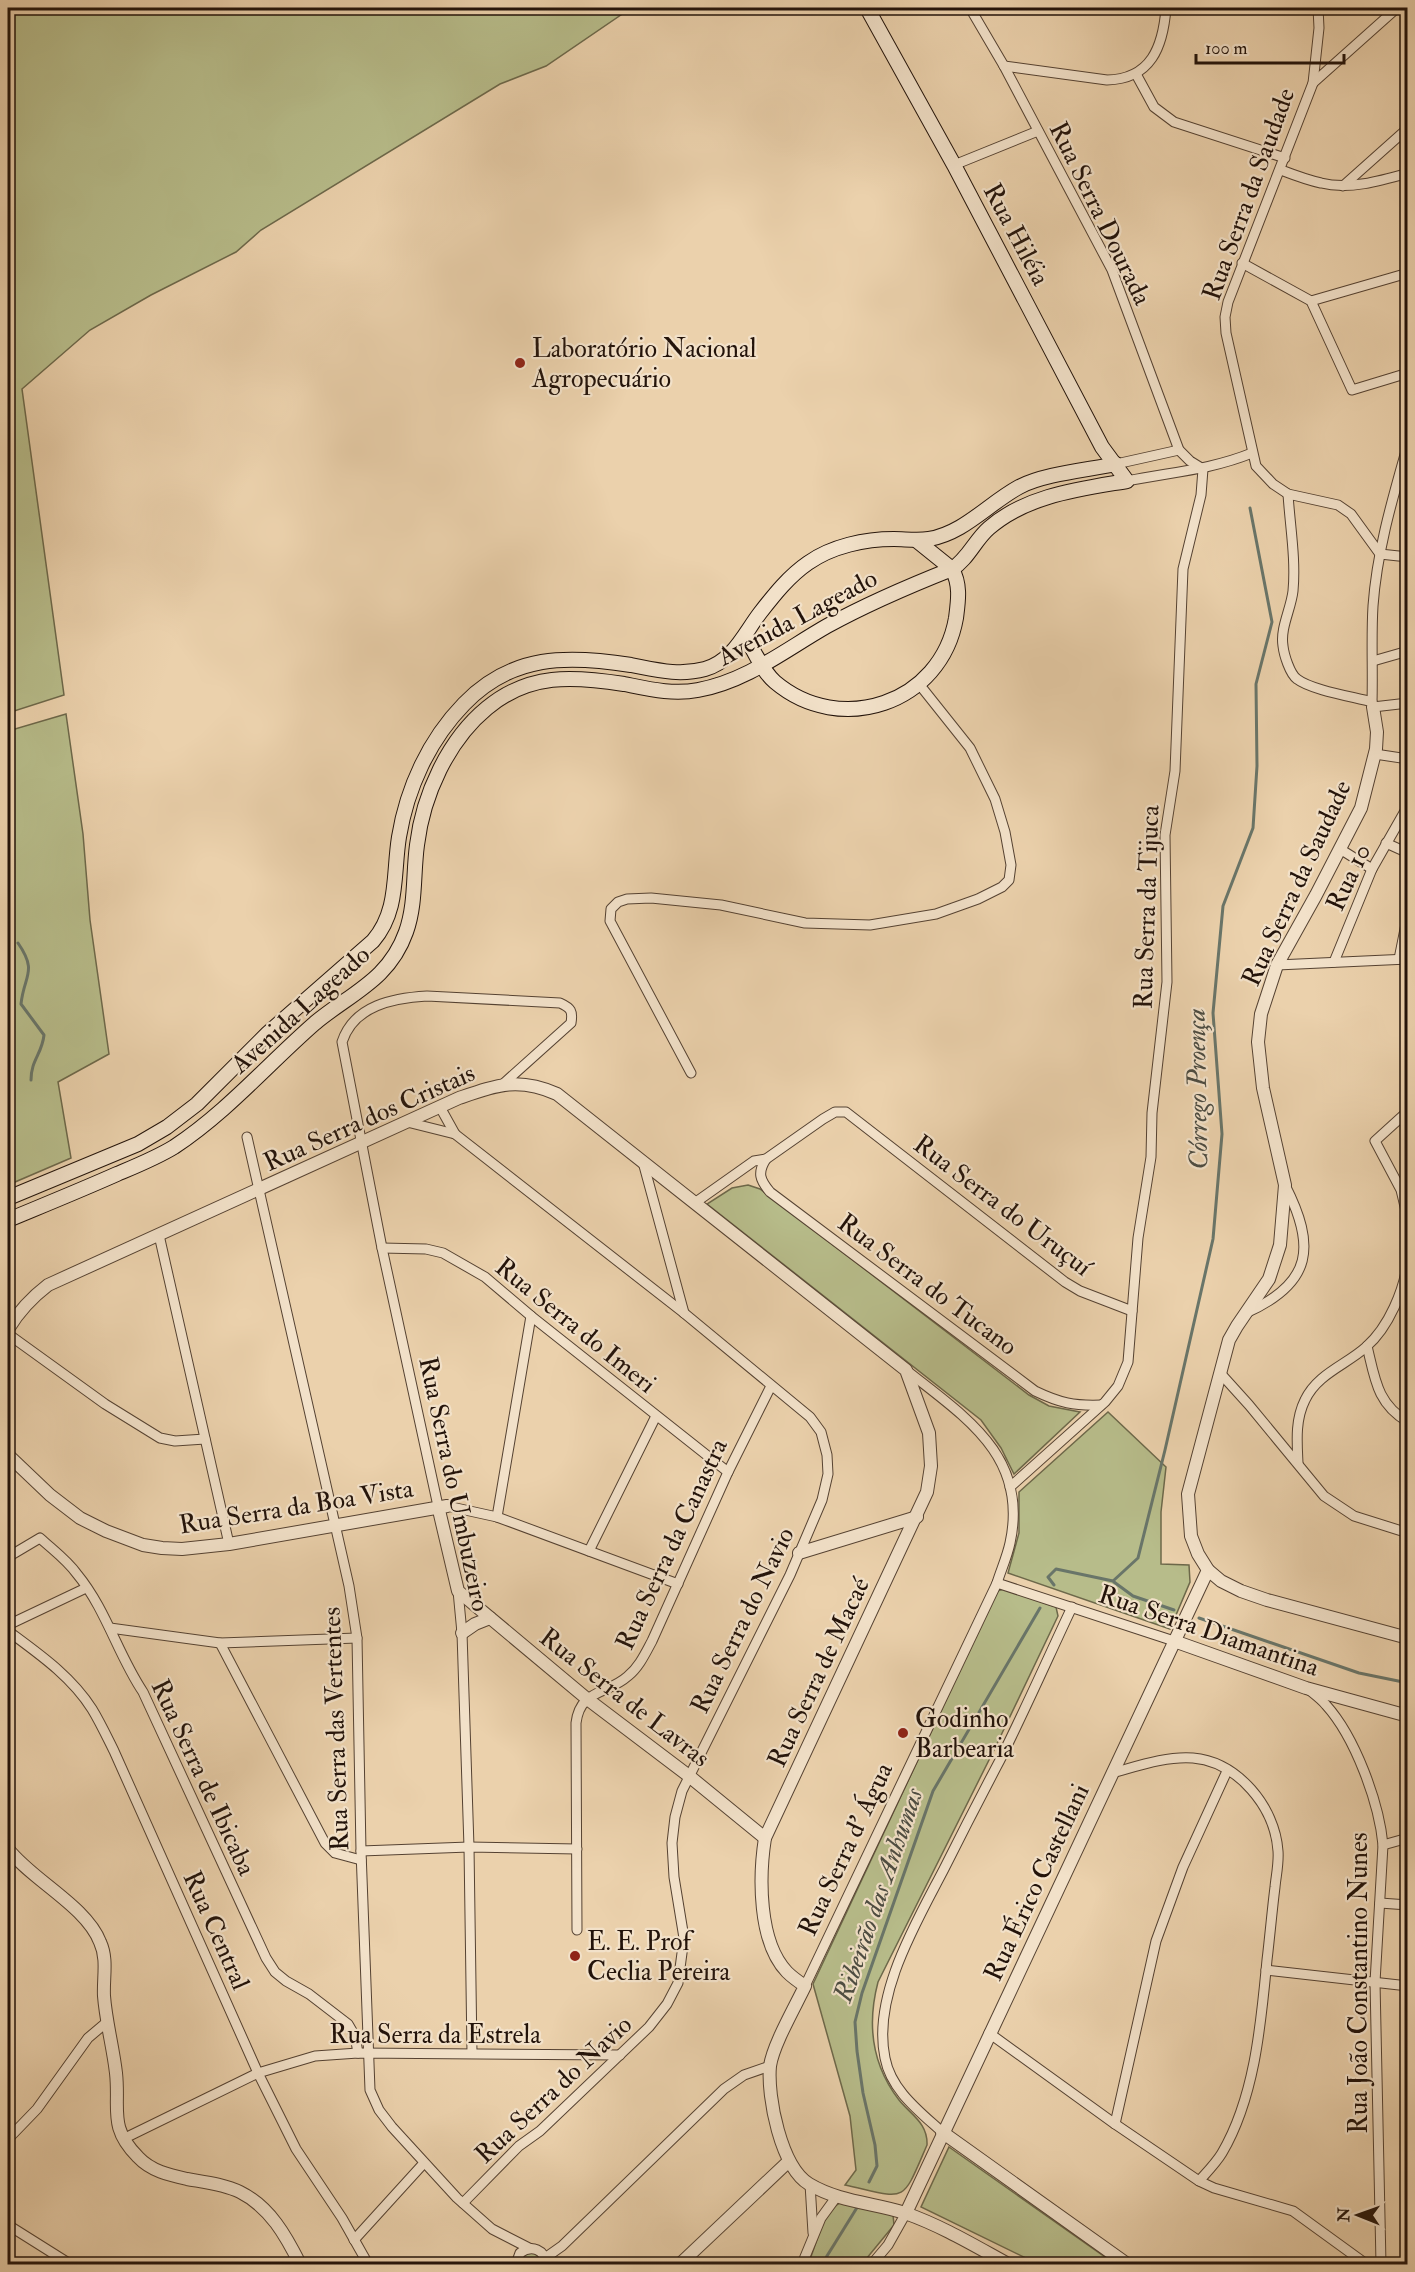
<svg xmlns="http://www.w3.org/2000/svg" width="1415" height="2272" font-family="'IM FELL Double Pica',serif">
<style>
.green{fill:#b7bc8a;stroke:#6d684a;stroke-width:1.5}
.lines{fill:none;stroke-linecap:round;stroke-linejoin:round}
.stream{stroke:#697569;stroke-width:3}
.minor-casing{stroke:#554232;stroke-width:11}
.tertiary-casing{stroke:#554232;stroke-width:14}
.secondary-casing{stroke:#23130a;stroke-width:16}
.minor{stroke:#f2e1c9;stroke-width:9}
.tertiary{stroke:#f2e1c9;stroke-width:12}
.secondary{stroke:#f2e1c9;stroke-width:14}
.poi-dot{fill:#8f2418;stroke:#f2e1c9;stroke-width:2}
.labels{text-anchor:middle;stroke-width:4.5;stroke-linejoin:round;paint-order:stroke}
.street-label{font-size:26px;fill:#23130a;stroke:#f2e1c9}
.poi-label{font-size:26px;fill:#23130a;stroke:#f2e1c9;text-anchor:start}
.water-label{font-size:27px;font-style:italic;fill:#4c4c42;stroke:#f2e1c9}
</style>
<rect width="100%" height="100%" fill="#ebd1ac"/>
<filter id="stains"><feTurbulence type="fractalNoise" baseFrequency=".00333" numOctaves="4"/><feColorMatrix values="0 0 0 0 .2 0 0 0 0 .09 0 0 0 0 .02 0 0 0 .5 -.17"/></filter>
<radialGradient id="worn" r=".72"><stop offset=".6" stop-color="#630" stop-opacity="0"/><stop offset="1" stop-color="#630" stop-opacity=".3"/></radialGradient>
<g class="green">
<polygon points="8,8 631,8 546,66 500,84 261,230 236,252 151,295 90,330 22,389 64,695 8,713"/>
<polygon points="66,714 83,834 90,920 109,1054 58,1082 71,1158 8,1185 8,731"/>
<polygon points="748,1185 760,1189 1029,1395 1049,1406 1080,1412 1014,1474 1001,1448 981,1420 707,1204 732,1188"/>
<polygon points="1108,1412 1166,1467 1161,1512 1161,1564 1189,1565 1190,1582 1170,1629 1008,1573 1019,1533 1019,1492"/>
<path d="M1004,1589L1056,1607L1058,1616L994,1750L878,1982C867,2024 872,2065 899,2100C911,2115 928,2123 927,2145C901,2205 908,2199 845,2185L856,2170L850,2116L813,1984L997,1591Z"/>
<polygon points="949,2147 1115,2264 1116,2264 1038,2264 921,2207"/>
<path d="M841,2202L893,2215L894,2225L862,2264H808C817,2245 821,2213 841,2202Z"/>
<polygon points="537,2252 544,2264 518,2264 522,2254"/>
</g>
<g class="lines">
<g class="stream">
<path d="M18,943C38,972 24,975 21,1004L44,1035C42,1054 31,1060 31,1080"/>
<polyline points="1114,1582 1133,1596 1174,1610"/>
<polyline points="1054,1585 1048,1577 1056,1569 1113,1581 1138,1558 1165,1450 1213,1239 1222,1134 1213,1013 1223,906 1253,828 1257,766 1256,684 1272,622 1250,508"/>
<polyline points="1199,1618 1359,1673 1408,1683"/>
<polyline points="869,2182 877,2166 875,2145 863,2093 857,2051 855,2022 862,1993 933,1791 1040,1608"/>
<polyline points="822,2264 858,2206"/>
</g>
<defs>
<g id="minor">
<polyline points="970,8 1004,66 1112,270 1179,450 1190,461 1203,469"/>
<polyline points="1318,8 1319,28 1313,83 1228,302 1225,317 1226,333 1256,466 1273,484 1288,494 1338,505 1351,514 1380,554 1408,557"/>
<path d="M1004,66L1107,80C1151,79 1163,47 1166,8"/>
<polyline points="1136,74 1154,107 1174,122 1285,158"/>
<polyline points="1313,83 1397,8"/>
<polyline points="954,165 1038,131"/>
<path d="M1281,170C1294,175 1307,180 1321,183C1349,190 1380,181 1408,173"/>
<polyline points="1343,186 1408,128"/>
<polyline points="1242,263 1311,301 1352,390 1408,373"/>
<polyline points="1311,301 1408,273"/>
<path d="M1408,444C1393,497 1377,550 1373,606C1371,638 1373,670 1372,702L1373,707L1408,703"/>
<polyline points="1116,464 1179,450"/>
<path d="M1127,481C1171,472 1210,470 1252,453"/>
<path d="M1288,494C1290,526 1296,559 1293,591C1291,609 1280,628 1283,646C1284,655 1290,674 1297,679C1311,690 1354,697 1372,702"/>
<polyline points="1373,661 1408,651"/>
<polyline points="1375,754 1408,759"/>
<polyline points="1386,843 1408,853"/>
<polyline points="1340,849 1372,869"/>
<polyline points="1399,959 1408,914"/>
<polyline points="1334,962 1372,869 1405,811 1408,811"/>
<polyline points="1277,965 1408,959"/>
<polyline points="691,1073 610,921 611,909 618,902 627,899 651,898 721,905 805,923 870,925 936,914 978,899 1002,887 1009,880 1011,865 1005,832 995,799 970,748 919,684"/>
<polyline points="440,1107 455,1134"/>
<polyline points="1408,1111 1375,1141 1401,1190 1408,1219"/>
<polyline points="407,1122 455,1134 684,1313 810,1417 821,1432 827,1455 828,1474 822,1500 790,1575 682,1791 675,1817 672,1843 674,1877 684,1938 678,1983 667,2004 649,2027 540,2131 519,2146 463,2203"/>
<polyline points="247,1137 349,1586 357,1638 361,1851 370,2090 379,2110 392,2127 457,2198 492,2229 529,2248"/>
<path d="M766,1159C757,1173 760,1180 770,1192L1035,1391C1060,1403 1074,1406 1101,1405"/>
<polyline points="643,1162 684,1313"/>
<polyline points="696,1202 754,1161 766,1159 823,1119 835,1112 846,1112 1065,1282 1080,1291 1132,1311"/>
<polyline points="159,1235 229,1544"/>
<polyline points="382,1248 426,1249 443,1253 485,1277 531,1316 728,1472"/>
<path d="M1246,1313C1313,1283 1316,1246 1285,1185"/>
<polyline points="8,1334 105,1404 160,1438 175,1441 205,1439"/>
<path d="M1367,1346C1375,1379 1377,1404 1408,1422"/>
<polyline points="1221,1374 1249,1405 1324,1496 1354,1516 1408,1533"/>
<path d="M1298,1463C1297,1442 1295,1420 1305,1400C1317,1374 1346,1365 1366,1347C1389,1327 1404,1290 1408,1261"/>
<polyline points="1010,1487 1105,1402 1118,1386 1128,1362 1138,1238 1151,1157 1152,1113 1167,982 1165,835 1175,771 1183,569 1201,495 1203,469"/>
<path d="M438,1506L382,1248L342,1042C354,1005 394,998 427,996L560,1003C571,1008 573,1011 571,1023L503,1084"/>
<polyline points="447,1506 497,1517 678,1584"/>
<polyline points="497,1517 531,1316"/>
<polyline points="589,1551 656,1416"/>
<path d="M8,1557L40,1538C53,1550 67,1560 77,1574C106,1609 118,1655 143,1692L266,1958L275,1972L286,1981L309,1994L348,2024L355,2036L358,2053"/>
<polyline points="997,1583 1174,1641"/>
<polyline points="458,1591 462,1633 469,1847 472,2053"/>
<polyline points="8,1625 86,1588"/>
<polyline points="110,1628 220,1643 357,1638"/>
<path d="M8,1631C39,1654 71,1676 92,1709C100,1722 107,1737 114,1751L258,2073L296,2149L342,2218L368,2264"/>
<polyline points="220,1643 325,1843 335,1853 361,1860"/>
<path d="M1308,1689C1314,1694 1321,1699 1326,1705C1355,1737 1379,1802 1383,1845L1375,1982L1381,2264"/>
<path d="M1112,1773C1138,1766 1166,1756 1193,1758C1238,1762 1275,1807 1278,1851C1279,1863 1276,1876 1275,1887C1272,1911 1270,1935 1267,1960C1261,2023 1255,2097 1222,2153C1216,2163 1207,2172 1199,2181"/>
<polyline points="1383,1845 1408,1838"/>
<polyline points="361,1851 469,1847 577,1849"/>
<polyline points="1380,1903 1408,1905"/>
<path d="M577,1930L576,1723C580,1689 607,1695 628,1676C639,1667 645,1654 652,1641L728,1472L771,1386"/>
<polyline points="1266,1970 1408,1986"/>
<path d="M805,1986L997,1583C1001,1570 1007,1557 1010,1543C1029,1456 965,1417 906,1370"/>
<polyline points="989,2033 1115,2124 1199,2181 1214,2188 1293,2211 1366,2264"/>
<polyline points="1115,2124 1156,1941 1183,1867 1227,1771"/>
<path d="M942,2132C919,2111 891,2090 885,2058C872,1996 916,1923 944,1869C962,1833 981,1796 1000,1760C1025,1710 1048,1658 1072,1607"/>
<polyline points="8,2139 37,2109 88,2038 107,2022"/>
<polyline points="123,2139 258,2073 315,2056 358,2053 620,2055"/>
<polyline points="810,2184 813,2233"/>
<polyline points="8,2225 70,2264"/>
<polyline points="354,2240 424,2163"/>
<polyline points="545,2258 562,2246 724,2089 744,2075 770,2066"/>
<path d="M516,2264L520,2253C532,2244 545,2250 546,2264"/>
<polyline points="802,2264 821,2218 837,2196"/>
<polyline points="872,2264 888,2245 906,2213"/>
</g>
<g id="tertiary">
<polyline points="1373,707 1377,732 1376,749 1361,808 1316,895 1277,965 1261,1014 1258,1042 1263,1088 1285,1185 1280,1245 1269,1279 1237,1326 1229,1340 1188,1494 1191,1536 1198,1554 1208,1570 1221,1581 1241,1591 1267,1600 1408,1638"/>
<path d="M8,1329C19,1311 31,1298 48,1285L459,1098C497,1085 518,1077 557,1094L906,1370L929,1433L931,1466L927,1492L765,1838C759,1876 758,1942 787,1972C792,1977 799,1982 805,1986C795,2007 773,2045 770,2066C767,2097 781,2167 809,2184C839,2202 874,2203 905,2213C942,2226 975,2246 1008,2264"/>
<polyline points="8,1455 50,1495 80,1518 106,1531 143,1545 162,1548 182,1549 229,1544 447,1506"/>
<polyline points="438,1506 458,1591 586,1698 689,1776 765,1838"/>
<polyline points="799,1553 917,1517"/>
<polyline points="462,1633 475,1624 490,1618"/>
<polyline points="1174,1641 1306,1688 1408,1716"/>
<polyline points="8,1723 8,1746"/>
<path d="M8,1849C32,1880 86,1906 100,1942C108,1959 103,1978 104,1996C106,2022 113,2047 116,2073C120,2109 108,2127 138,2157C151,2171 169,2175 187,2179C204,2182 224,2184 240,2192C270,2207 286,2236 300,2264"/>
<polyline points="942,2132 1127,2264"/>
<polyline points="906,2213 1208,1570"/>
<polyline points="680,2264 789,2161"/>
</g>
<g id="secondary">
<path d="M745,636C754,650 762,671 775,682C840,737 941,704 956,618C958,602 961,585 952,569L916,540"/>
<path d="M8,1198L138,1144L167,1127L197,1104L268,1033L373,941C399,911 393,874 399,837C407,788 429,740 464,704C512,654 568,655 631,665C657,670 679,676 705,669C733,661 744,634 760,613C774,595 789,576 808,563C832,546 865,539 894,539C905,539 917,541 929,539C964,533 988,504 1019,487C1043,474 1087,470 1116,464"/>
<path d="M8,1220C44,1205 81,1190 117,1174C136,1166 156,1158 174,1147C227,1112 268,1064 315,1023C351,993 389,980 406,932C416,904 413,874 417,845C423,795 448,740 487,708C529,673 573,676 624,684C649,689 673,695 698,690C747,681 785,650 827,626C867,604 909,586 952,569C968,559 975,540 989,528C1027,495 1080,489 1127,481L1102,447L954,165L867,8"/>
</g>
</defs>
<use href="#minor" class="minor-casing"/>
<use href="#tertiary" class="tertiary-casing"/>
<use href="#secondary" class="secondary-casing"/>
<use href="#minor" class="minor"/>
<use href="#tertiary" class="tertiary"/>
<use href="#secondary" class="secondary"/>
</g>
<g class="poi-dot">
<circle cx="520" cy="363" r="6"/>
<circle cx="903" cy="1733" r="6"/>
<circle cx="575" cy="1956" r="6"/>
</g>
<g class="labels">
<g class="street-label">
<text transform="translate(1248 194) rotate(-70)" y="9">Rua Serra da Saudade</text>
<text transform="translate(1101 213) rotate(64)" y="9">Rua Serra Dourada</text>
<text transform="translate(1017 234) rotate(62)" y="9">Rua Hiléia</text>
<text transform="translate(797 617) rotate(-28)" y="9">Avenida Lageado</text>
<text transform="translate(1348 877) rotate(-65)" y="9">Rua 10</text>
<text transform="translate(1296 883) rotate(-65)" y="9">Rua Serra da Saudade</text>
<text transform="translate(1146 907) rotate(-88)" y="9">Rua Serra da Tijuca</text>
<text transform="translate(300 1009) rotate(-42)" y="9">Avenida Lageado</text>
<text transform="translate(369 1117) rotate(-24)" y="9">Rua Serra dos Cristais</text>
<text transform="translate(1003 1205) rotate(37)" y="9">Rua Serra do Uruçuí</text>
<text transform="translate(928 1284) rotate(37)" y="9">Rua Serra do Tucano</text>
<text transform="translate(576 1325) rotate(39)" y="9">Rua Serra do Imeri</text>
<text transform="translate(455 1484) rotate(78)" y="9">Rua Serra do Umbuzeiro</text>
<text transform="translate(296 1506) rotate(-9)" y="9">Rua Serra da Boa Vista</text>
<text transform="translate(671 1544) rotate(-65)" y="9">Rua Serra da Canastra</text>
<text transform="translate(742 1620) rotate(-64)" y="9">Rua Serra do Navio</text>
<text transform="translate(1209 1630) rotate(19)" y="9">Rua Serra Diamantina</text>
<text transform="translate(818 1672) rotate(-65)" y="9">Rua Serra de Macaé</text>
<text transform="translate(625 1697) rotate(38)" y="9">Rua Serra de Lavras</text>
<text transform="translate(335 1729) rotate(-92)" y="9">Rua Serra das Vertentes</text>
<text transform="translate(204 1777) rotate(65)" y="9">Rua Serra de Ibicaba</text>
<text transform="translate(845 1849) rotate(-65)" y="9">Rua Serra d' Água</text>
<text transform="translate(1036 1882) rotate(-65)" y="9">Rua Érico Castellani</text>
<text transform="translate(217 1930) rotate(66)" y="9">Rua Central</text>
<text transform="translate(1358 1983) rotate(-90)" y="9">Rua João Constantino Nunes</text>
<text x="435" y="2043">Rua Serra da Estrela</text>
<text transform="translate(553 2089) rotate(-43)" y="9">Rua Serra do Navio</text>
</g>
<g class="poi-label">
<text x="532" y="357">Laboratório Nacional<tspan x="532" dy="30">Agropecuário</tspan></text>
<text x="915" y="1727">Godinho<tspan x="915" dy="30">Barbearia</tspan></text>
<text x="587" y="1950">E. E. Prof<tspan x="587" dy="30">Ceclia Pereira</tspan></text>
</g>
<g class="water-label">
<text transform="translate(1197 1089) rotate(-91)" y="9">Córrego Proença</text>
<text transform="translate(878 1895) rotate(-71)" y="9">Ribeirão das Anhumas</text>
</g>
</g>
<rect width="1415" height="2272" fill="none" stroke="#ebd1ac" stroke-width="30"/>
<rect x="9" y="9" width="1397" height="2254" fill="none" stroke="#23130a" stroke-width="3"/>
<rect x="15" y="15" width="1385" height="2242" fill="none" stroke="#23130a" stroke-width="1.5"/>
<g transform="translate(1358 2215) rotate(271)" stroke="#f2e1c9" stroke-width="4.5" paint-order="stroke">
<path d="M0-4.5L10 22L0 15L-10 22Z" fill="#23130a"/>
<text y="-9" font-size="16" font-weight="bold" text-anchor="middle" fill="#23130a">N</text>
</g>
<path d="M1196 54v9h148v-9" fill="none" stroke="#23130a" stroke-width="3"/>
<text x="1205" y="54" font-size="18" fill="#23130a" stroke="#f2e1c9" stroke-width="4.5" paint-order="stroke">100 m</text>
<rect width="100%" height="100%" filter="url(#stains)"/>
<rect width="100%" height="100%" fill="url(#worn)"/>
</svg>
